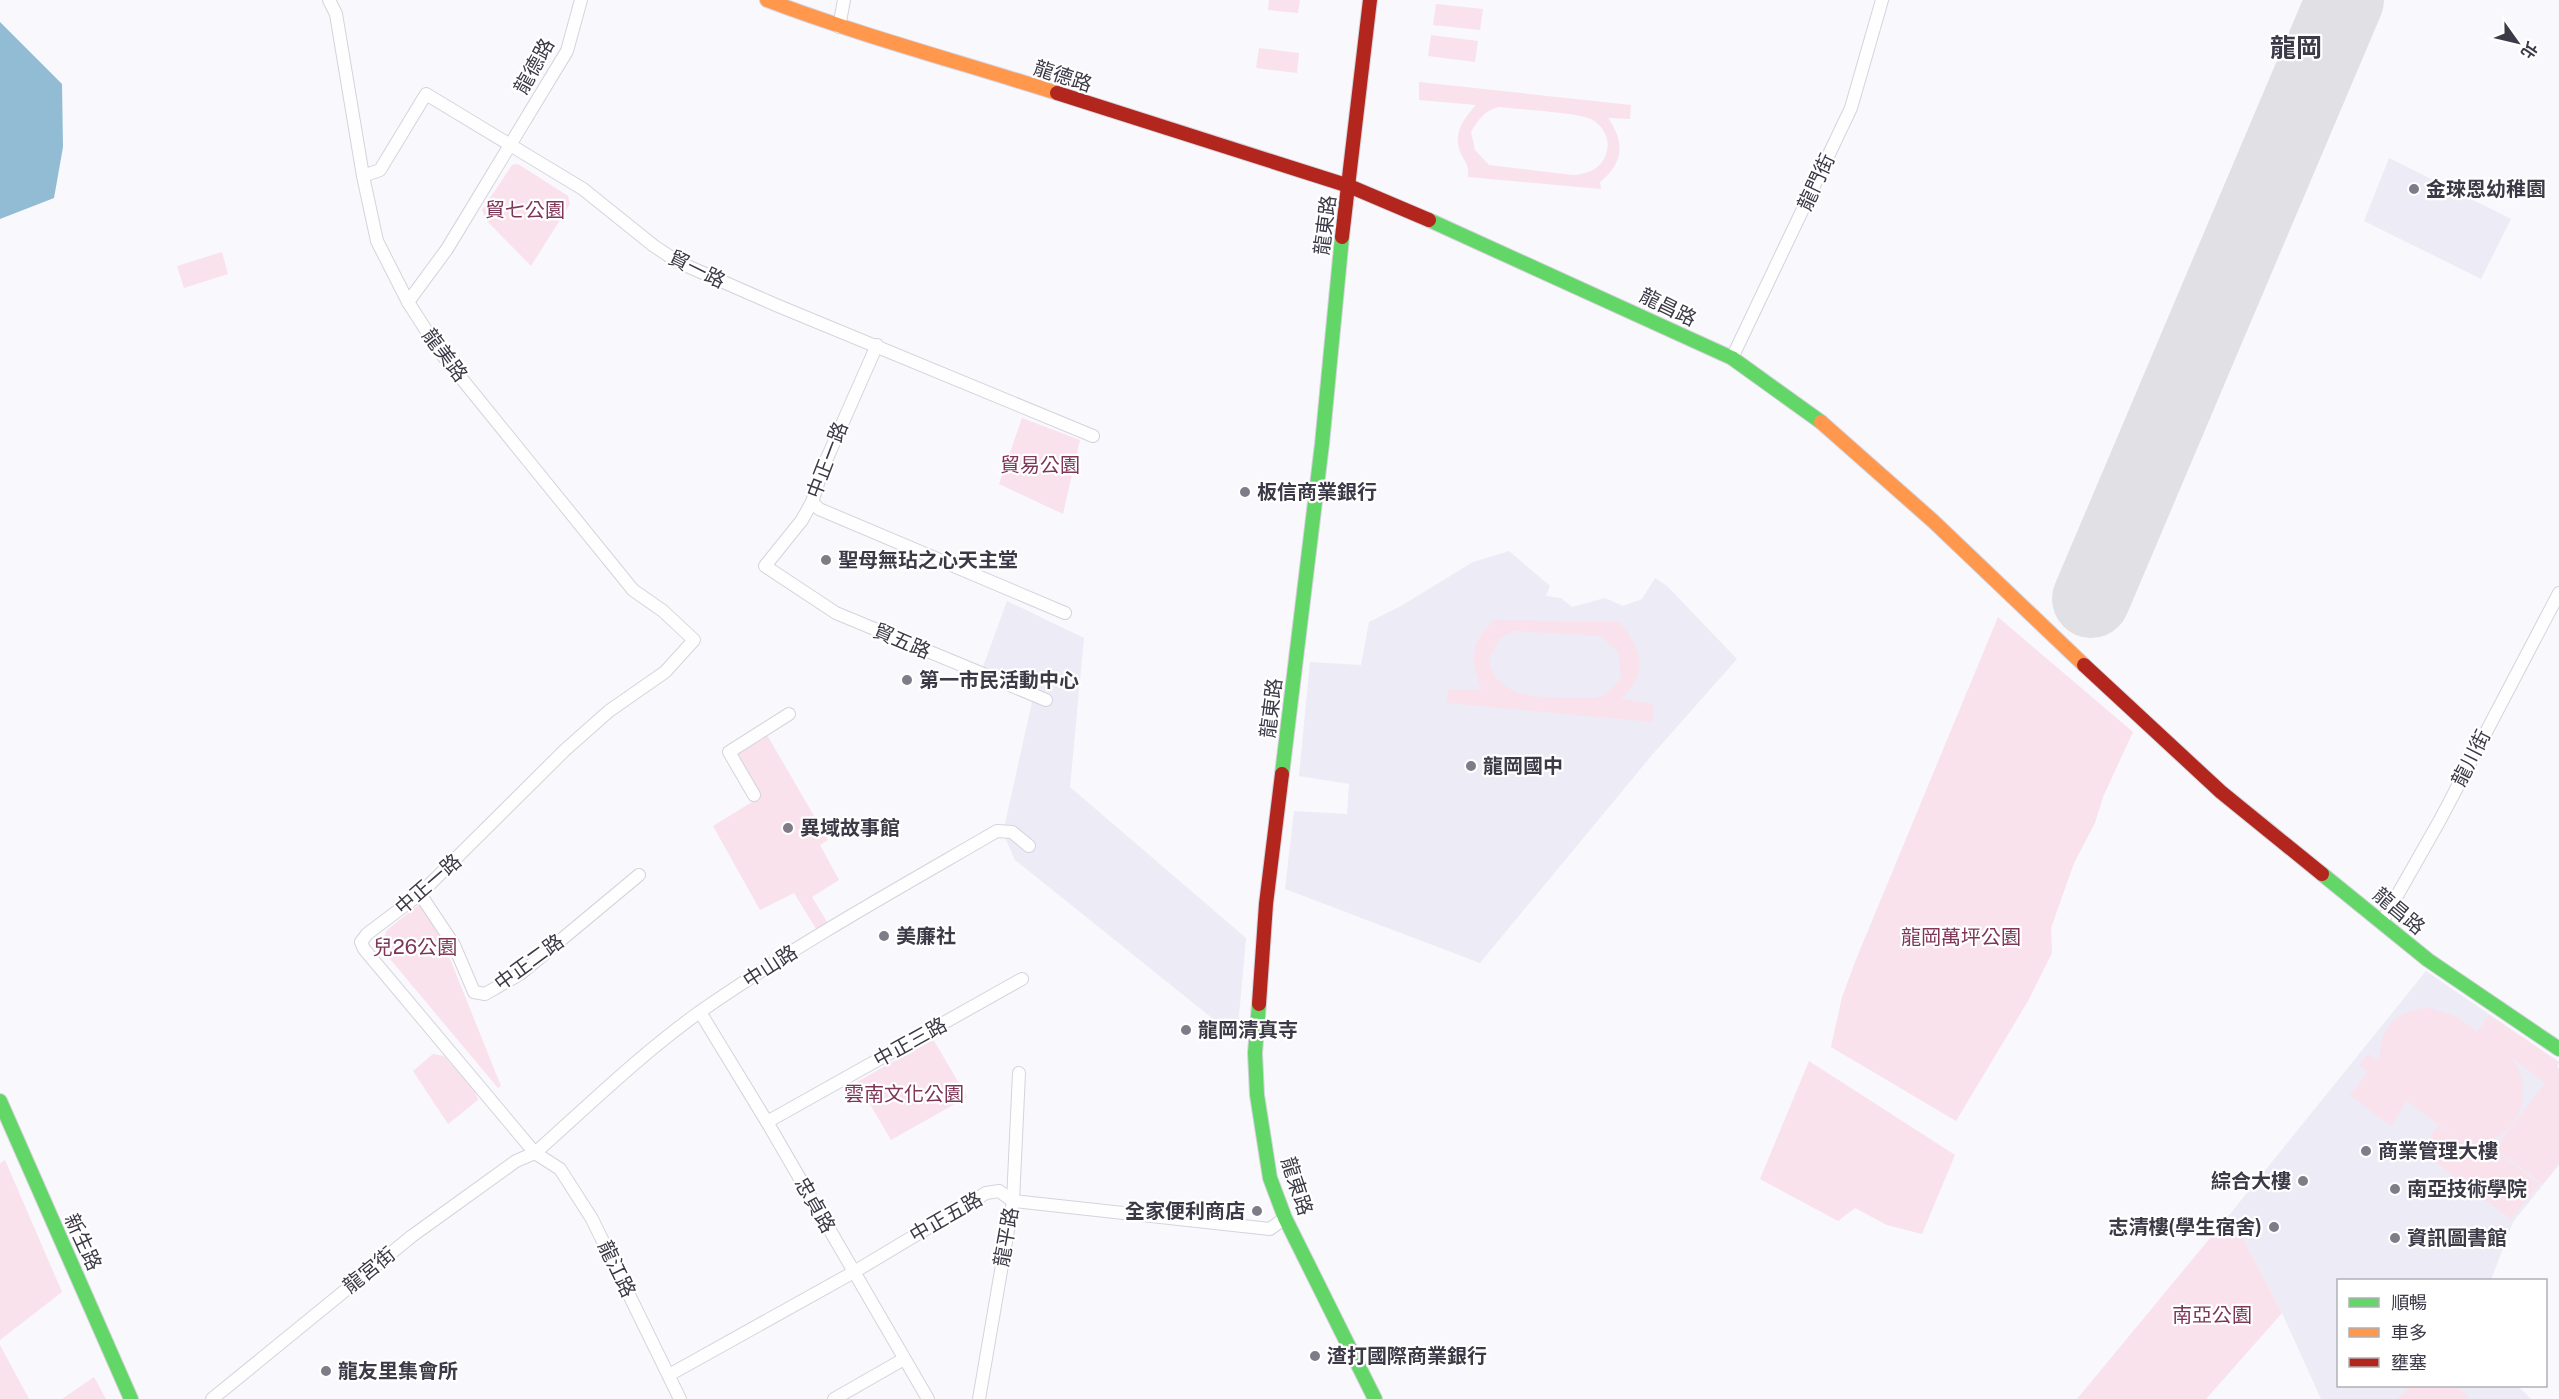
<svg xmlns="http://www.w3.org/2000/svg" width="2559" height="1399" font-family="'Public Sans','Noto Sans TC',sans-serif">
<style>
.built{fill:#edebf6}
.green{fill:#f9e2ec;fill-rule:evenodd}
.water{fill:#92bcd3}
.lines{fill:none;stroke-linecap:round;stroke-linejoin:round}
.runway{stroke:#e1e0e4;stroke-width:78}
.street-casing{stroke:#d5d3dc;stroke-width:14}
.fast-casing{stroke:#d5d3dc;stroke-width:16}
.slow-casing{stroke:#d5d3dc;stroke-width:16}
.jam-casing{stroke:#d5d3dc;stroke-width:16}
.street{stroke:#fefeff;stroke-width:12}
.fast{stroke:#63d668;stroke-width:14}
.slow{stroke:#ff974d;stroke-width:14}
.jam{stroke:#b3261e;stroke-width:14}
.poi-dot{fill:#7f7c87;stroke:#fff;stroke-width:2}
.labels{text-anchor:middle;stroke-width:4.5;stroke-linejoin:round;paint-order:stroke}
.street-label{font-size:20px;fill:#3d3a48;stroke:#fff}
.poi-label{font-size:20px;font-weight:bold;fill:#3d3a48;stroke:#fff;text-anchor:start}
.park-label{font-size:20px;fill:#7e3556;stroke:#fff}
.district-label{font-size:26px;font-weight:bold;fill:#3d3a48;stroke:#fff}
</style>
<rect width="100%" height="100%" fill="#f9f8fc"/>
<g class="built">
<polygon points="2389,158 2511,219 2481,279 2364,221"/>
<polygon points="1509,551 1550,586 1546,596 1561,598 1572,607 1605,598 1623,606 1642,599 1655,578 1667,586 1737,659 1652,755 1480,963 1285,889 1294,811 1347,814 1349,784 1299,776 1310,662 1361,665 1369,622 1401,606 1473,562"/>
<polygon points="1007,601 1084,638 1070,787 1246,938 1237,1038 1015,860 1003,833 1032,702 980,675"/>
<polygon points="2426,971 2559,1062 2557,1067 2559,1069 2559,1165 2513,1222 2491,1280 2338,1280 2338,1386 2518,1386 2531,1399 2321,1399 2282,1313 2230,1214"/>
</g>
<g class="green">
<polygon points="1269,0 1300,0 1298,13 1268,10"/>
<polygon points="1436,4 1483,9 1480,30 1433,25"/>
<polygon points="1431,35 1478,41 1475,62 1428,56"/>
<polygon points="1259,48 1299,53 1297,73 1256,68"/>
<path d="M1419,82L1631,105L1630,119L1608,118C1625,142 1624,163 1600,182L1601,189L1468,177C1469,166 1466,163 1461,154C1452,135 1463,119 1476,105L1419,100ZM1499,107C1517,109 1579,113 1591,119C1604,126 1611,140 1606,154C1601,169 1588,174 1573,175L1489,165L1475,150L1471,132C1478,120 1485,110 1499,107Z"/>
<polygon points="518,164 568,196 570,204 531,266 486,220 482,210 512,165"/>
<polygon points="222,252 228,274 184,288 177,266"/>
<polygon points="1022,418 1080,440 1063,514 999,484"/>
<polygon points="1998,617 2133,732 2103,797 2095,823 2074,863 2051,928 2052,953 2028,1001 1956,1121 1831,1047 1842,997 1857,957"/>
<path d="M1494,620L1619,622C1643,650 1649,673 1621,699L1654,704L1652,722L1447,703L1448,690H1482C1470,660 1469,644 1494,620ZM1513,631L1601,636L1618,652L1621,678L1605,695L1594,698C1558,696 1496,706 1489,659L1499,639Z"/>
<polygon points="763,728 828,840 820,845 839,880 812,897 829,925 818,932 794,893 760,910 713,826 752,802 724,748"/>
<polygon points="421,903 430,909 501,1086 498,1088 380,947 387,930"/>
<path d="M2429,1008L2456,1016L2477,1032L2489,1015L2559,1062L2557,1067L2559,1069V1163L2542,1184L2495,1148L2545,1083L2512,1058C2533,1084 2523,1135 2484,1141L2539,1184L2511,1219L2420,1151L2438,1126L2458,1139L2407,1101L2391,1126L2350,1095L2368,1072L2359,1065L2368,1054L2380,1062C2378,1028 2396,1009 2429,1008Z"/>
<polygon points="933,1039 967,1097 891,1140 857,1082"/>
<polygon points="433,1054 444,1056 475,1091 478,1100 448,1124 413,1071"/>
<polygon points="1809,1061 1955,1155 1922,1234 1887,1225 1855,1208 1838,1221 1760,1179"/>
<polygon points="5,1160 62,1292 0,1340 0,1163"/>
<polygon points="2230,1214 2282,1313 2206,1399 2077,1399"/>
<polygon points="0,1345 29,1399 0,1399"/>
<polygon points="94,1377 106,1399 62,1399"/>
<polygon points="2411,1386 2457,1386 2470,1399 2397,1399"/>
</g>
<polygon class="water" points="0,22 62,84 63,147 54,198 0,219"/>
<g class="lines">
<polyline class="runway" points="2091,599 2345,0"/>
<defs>
<g id="street">
<polyline points="329,0 336,14 363,176 377,241 408,302 440,352 633,590 663,611 694,640 665,672 609,711 565,750 420,894 367,934 361,942 364,949 535,1153 560,1169 592,1219 680,1399"/>
<polyline points="839,27 844,0"/>
<polyline points="363,176 380,170 426,94 583,189 654,246 678,262 776,305 1093,436"/>
<polyline points="408,302 447,249 567,51 581,0"/>
<polyline points="877,345 824,465 812,502 802,520 765,566 836,613 1046,700"/>
<polyline points="1732,358 1851,108 1882,0"/>
<polyline points="812,502 819,509 1065,613"/>
<polyline points="754,795 729,752 789,714"/>
<polyline points="420,894 454,945 474,992 485,994 520,974 639,875"/>
<polyline points="2382,922 2440,820 2559,593"/>
<polyline points="700,1012 767,1122 928,1399"/>
<polyline points="767,1122 1022,979"/>
<polyline points="669,1375 854,1272 986,1193 999,1191 1013,1201 1270,1229 1285,1218"/>
<path d="M212,1399L412,1236L516,1161L535,1153C589,1105 642,1053 701,1011C796,945 897,889 997,831L1012,832L1029,846"/>
<polyline points="834,1399 904,1359"/>
<polyline points="979,1399 1013,1201 1019,1073"/>
</g>
<g id="fast">
<polyline points="1429,220 1732,358 1821,422"/>
<polyline points="1282,774 1322,444 1342,237"/>
<polyline points="2322,874 2428,960 2559,1049"/>
<polyline points="1259,1004 1255,1053 1257,1095 1270,1178 1285,1218 1375,1399"/>
<polyline points="0,1101 131,1399"/>
</g>
<g id="slow">
<path d="M767,0C862,36 960,62 1057,93"/>
<polyline points="1821,422 1933,521 2084,665"/>
</g>
<g id="jam">
<polyline points="1057,93 1349,186 1429,220"/>
<polyline points="1342,237 1370,0"/>
<polyline points="2084,665 2221,792 2322,874"/>
<polyline points="1259,1004 1266,904 1282,774"/>
</g>
</defs>
<use href="#street" class="street-casing"/>
<use href="#fast" class="fast-casing"/>
<use href="#slow" class="slow-casing"/>
<use href="#jam" class="jam-casing"/>
<use href="#street" class="street"/>
<use href="#fast" class="fast"/>
<use href="#slow" class="slow"/>
<use href="#jam" class="jam"/>
</g>
<g class="poi-dot">
<circle cx="2414" cy="189" r="6"/>
<circle cx="1245" cy="492" r="6"/>
<circle cx="826" cy="560" r="6"/>
<circle cx="907" cy="680" r="6"/>
<circle cx="1471" cy="766" r="6"/>
<circle cx="788" cy="828" r="6"/>
<circle cx="884" cy="936" r="6"/>
<circle cx="1186" cy="1030" r="6"/>
<circle cx="2366" cy="1151" r="6"/>
<circle cx="2303" cy="1181" r="6"/>
<circle cx="2395" cy="1189" r="6"/>
<circle cx="1257" cy="1211" r="6"/>
<circle cx="2274" cy="1227" r="6"/>
<circle cx="2395" cy="1238" r="6"/>
<circle cx="1315" cy="1356" r="6"/>
<circle cx="326" cy="1371" r="6"/>
</g>
<g class="labels">
<g class="street-label">
<text transform="translate(534 66) rotate(-61)" y="7">龍德路</text>
<text transform="translate(1063 76) rotate(18)" y="7">龍德路</text>
<text transform="translate(1816 182) rotate(-65)" y="7">龍門街</text>
<text transform="translate(1325 225) rotate(-83)" y="7">龍東路</text>
<text transform="translate(697 269) rotate(26)" y="7">貿一路</text>
<text transform="translate(1668 307) rotate(26)" y="7">龍昌路</text>
<text transform="translate(445 355) rotate(53)" y="7">龍美路</text>
<text transform="translate(827 460) rotate(-69)" y="7">中正一路</text>
<text transform="translate(902 641) rotate(23)" y="7">貿五路</text>
<text transform="translate(1271 708) rotate(-83)" y="7">龍東路</text>
<text transform="translate(2471 758) rotate(-63)" y="7">龍川街</text>
<text transform="translate(428 884) rotate(-41)" y="7">中正一路</text>
<text transform="translate(2399 911) rotate(40)" y="7">龍昌路</text>
<text transform="translate(529 962) rotate(-36)" y="7">中正二路</text>
<text transform="translate(770 966) rotate(-33)" y="7">中山路</text>
<text transform="translate(910 1042) rotate(-29)" y="7">中正三路</text>
<text transform="translate(1297 1186) rotate(72)" y="7">龍東路</text>
<text transform="translate(815 1205) rotate(60)" y="7">忠貞路</text>
<text transform="translate(946 1217) rotate(-30)" y="7">中正五路</text>
<text transform="translate(1006 1237) rotate(-80)" y="7">龍平路</text>
<text transform="translate(83 1242) rotate(65)" y="7">新生路</text>
<text transform="translate(617 1269) rotate(64)" y="7">龍江路</text>
<text transform="translate(369 1270) rotate(-39)" y="7">龍宮街</text>
</g>
<g class="poi-label">
<text x="2426" y="196">金琜恩幼稚園</text>
<text x="1257" y="499">板信商業銀行</text>
<text x="838" y="567">聖母無玷之心天主堂</text>
<text x="919" y="687">第一市民活動中心</text>
<text x="1483" y="773">龍岡國中</text>
<text x="800" y="835">異域故事館</text>
<text x="896" y="943">美廉社</text>
<text x="1198" y="1037">龍岡清真寺</text>
<text x="2378" y="1158">商業管理大樓</text>
<text x="2291" y="1188" text-anchor="end">綜合大樓</text>
<text x="2407" y="1196">南亞技術學院</text>
<text x="1245" y="1218" text-anchor="end">全家便利商店</text>
<text x="2262" y="1234" text-anchor="end">志清樓(學生宿舍)</text>
<text x="2407" y="1245">資訊圖書館</text>
<text x="1327" y="1363">渣打國際商業銀行</text>
<text x="338" y="1378">龍友里集會所</text>
</g>
<g class="park-label">
<text x="525" y="217">貿七公園</text>
<text x="1040" y="472">貿易公園</text>
<text x="1961" y="944">龍岡萬坪公園</text>
<text x="415" y="954">兒26公園</text>
<text x="904" y="1101">雲南文化公園</text>
<text x="2212" y="1322">南亞公園</text>
</g>
<g class="district-label">
<text x="2296" y="57">龍岡</text>
</g>
</g>
<rect x="2337" y="1279" width="210" height="108" fill="#ffffff" stroke="#b1b0b6" stroke-width="1.5"/>
<rect x="2349" y="1298" width="30" height="9" fill="#63d668" stroke="#b1b0b6" stroke-width="1.5"/>
<text x="2391" y="1309" font-size="18" fill="#3d3a48">順暢</text>
<rect x="2349" y="1328" width="30" height="9" fill="#ff974d" stroke="#b1b0b6" stroke-width="1.5"/>
<text x="2391" y="1339" font-size="18" fill="#3d3a48">車多</text>
<rect x="2349" y="1358" width="30" height="9" fill="#b3261e" stroke="#b1b0b6" stroke-width="1.5"/>
<text x="2391" y="1369" font-size="18" fill="#3d3a48">壅塞</text>
<g transform="translate(2517 42) rotate(124)" stroke="#ffffff" stroke-width="4.5" paint-order="stroke">
<path d="M0-4.5L10 22L0 15L-10 22Z" fill="#3d3a48"/>
<text y="-9" font-size="16" font-weight="bold" text-anchor="middle" fill="#3d3a48">北</text>
</g>
</svg>
